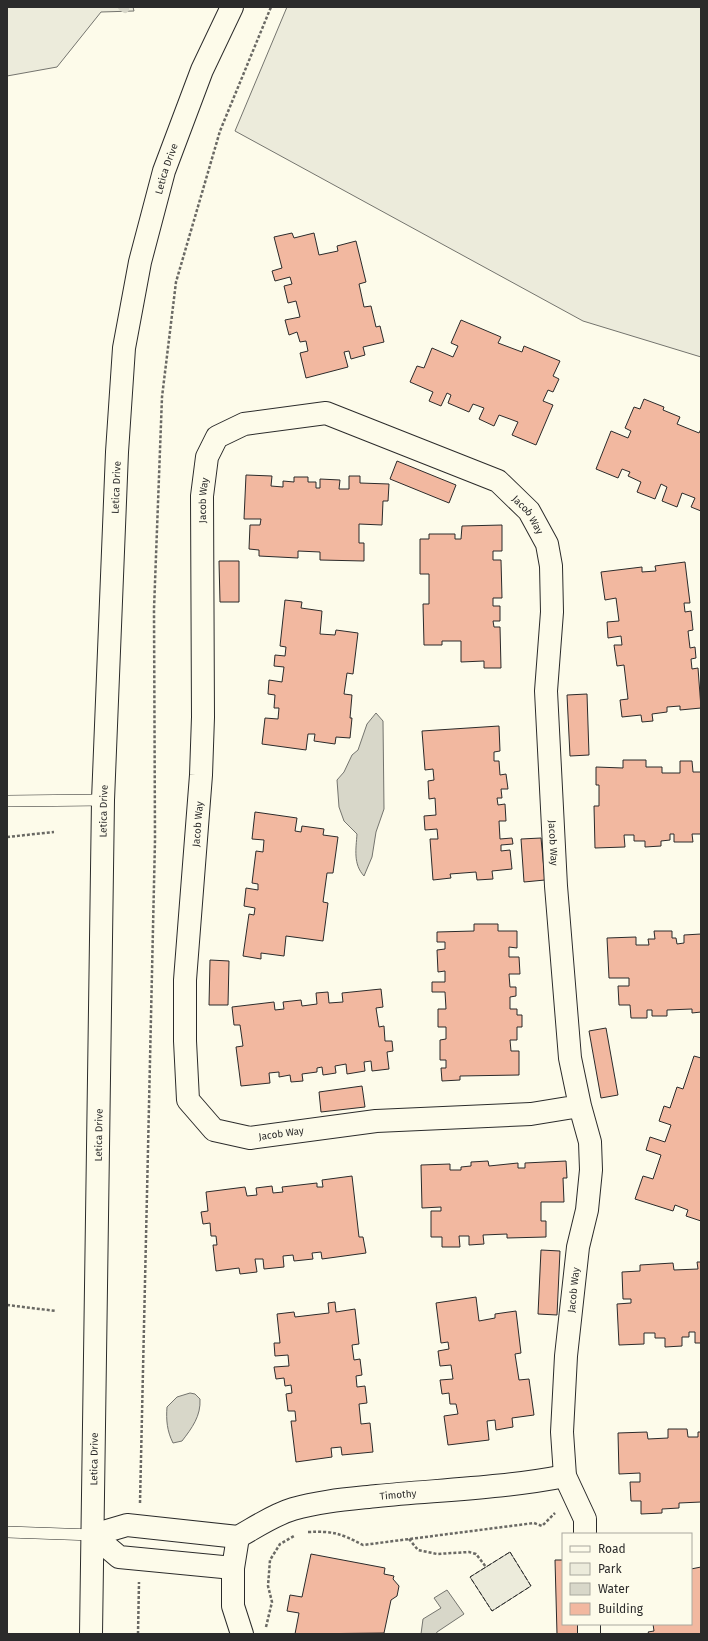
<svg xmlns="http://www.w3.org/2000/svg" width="708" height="1641" font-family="'Fira Sans',sans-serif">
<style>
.green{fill:#ecebdb;stroke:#74746e}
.water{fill:#d8d7c9;stroke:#74746e}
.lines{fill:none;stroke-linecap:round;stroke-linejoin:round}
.stream{stroke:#d8d7c9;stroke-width:8}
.building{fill:#f2b8a0;stroke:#2b2b2b}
.lane-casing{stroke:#2b2b2b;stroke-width:12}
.street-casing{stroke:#2b2b2b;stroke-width:24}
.secondary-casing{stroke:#2b2b2b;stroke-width:24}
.path{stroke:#6a6964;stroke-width:2.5;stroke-dasharray:3 2;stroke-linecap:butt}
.lane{stroke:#fdfbea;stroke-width:11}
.street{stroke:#fdfbea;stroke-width:22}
.secondary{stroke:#fdfbea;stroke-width:22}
.fence{stroke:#2b2b2b;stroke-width:1;stroke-dasharray:5 2;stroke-linecap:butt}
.labels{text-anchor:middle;stroke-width:3;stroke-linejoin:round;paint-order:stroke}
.street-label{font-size:10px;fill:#2b2b2b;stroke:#fdfbea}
</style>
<rect width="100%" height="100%" fill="#fdfbea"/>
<g class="green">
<polygon points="7,7 133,7 134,11 101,12 57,67 7,76"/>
<polygon points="287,7 701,7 701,357 583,321 235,131"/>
<polygon points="510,1552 531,1586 492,1611 470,1577"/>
</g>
<g class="water">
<path d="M376,713L383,721L384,809L376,832L372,857L364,876C353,864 356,849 357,834L344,821L339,807L337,780L344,772L352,755L358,750L367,724Z"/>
<path d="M190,1393L195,1394L200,1399C201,1416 192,1428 182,1441L173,1443C167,1431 166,1420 167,1407L177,1397Z"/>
<polygon points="447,1590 464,1614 437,1632 436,1634 421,1634 423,1619 441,1608 434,1598"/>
</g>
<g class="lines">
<polyline class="stream" points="122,7 125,9"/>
</g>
<g class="building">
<polygon points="292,233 294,238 314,233 319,255 338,251 337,246 356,241 366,282 359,284 364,307 371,306 376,327 380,326 384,342 363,347 365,355 351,359 349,351 344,352 348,367 306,378 300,353 308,351 306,341 300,342 297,332 289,335 285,320 300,317 296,301 288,303 284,286 292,284 290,277 275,281 272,271 282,268 274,237"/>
<polygon points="461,320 501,337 498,343 522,352 524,346 560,361 553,376 559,379 553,392 548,390 543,401 553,405 536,445 512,435 518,422 499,415 494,426 479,419 484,408 473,404 469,412 448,403 451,395 447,393 441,406 429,401 433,392 410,382 417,366 424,368 432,348 453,357 458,346 451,343"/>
<polygon points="644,399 664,407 663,410 680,417 677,424 699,433 701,429 701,511 691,507 695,498 682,493 677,507 662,501 667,487 661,484 655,499 637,492 641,482 628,476 630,472 622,469 618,478 596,469 611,431 628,438 631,431 625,428 634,407 640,409"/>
<polygon points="397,461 456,485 449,503 390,479"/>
<polygon points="246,475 272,476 271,486 283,487 283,481 294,482 294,477 308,477 308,482 316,482 316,488 320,488 320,479 340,480 339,489 349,489 349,476 360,476 360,483 389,484 388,501 383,501 382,525 359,524 359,543 364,543 364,561 320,560 320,552 298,551 298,558 259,556 259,550 249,549 250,525 260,525 261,519 244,519"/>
<polygon points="502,525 502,551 493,551 493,560 501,560 502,598 493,598 493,606 500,606 500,621 493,621 494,627 500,627 501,668 484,668 484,661 461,662 461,641 442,641 442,645 424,645 423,604 429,604 429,574 420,574 420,539 429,539 429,534 455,534 455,539 461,539 462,526"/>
<polygon points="219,561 239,561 239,602 220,602"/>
<polygon points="685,562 690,603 684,603 685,612 691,611 693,630 688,631 690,648 695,647 696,658 691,659 692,669 698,668 701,708 680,710 680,706 667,707 667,712 652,714 653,721 642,722 641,715 622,717 620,700 628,699 624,665 617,666 614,645 622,645 621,636 608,638 607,622 619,621 616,598 605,600 601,572 642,567 642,572 656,571 655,566"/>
<polygon points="285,600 302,602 301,608 322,611 320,634 335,635 336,630 358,633 353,674 347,673 344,694 352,695 350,718 352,718 350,738 336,737 335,744 314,741 315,734 308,734 306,750 262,744 265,718 278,719 279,708 274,708 275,695 268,694 269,680 282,682 284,667 274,666 275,655 285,656 286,647 280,646"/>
<polygon points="587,694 589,755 570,756 567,695"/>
<polygon points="499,726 500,751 494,752 494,761 499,761 500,775 506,774 508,789 501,789 502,798 497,798 498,805 505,804 506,821 499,821 500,839 512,838 513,844 501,845 501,851 510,850 512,869 492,871 493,879 477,880 476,872 450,874 451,878 433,880 430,839 438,839 437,829 425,830 424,816 436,815 435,798 429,799 428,781 434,780 433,769 425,770 422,731"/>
<polygon points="623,760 646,760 646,767 662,767 662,773 680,773 680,761 692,761 693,772 701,772 701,834 692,834 693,842 674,842 674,834 670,834 670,840 661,841 661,846 645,847 645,841 634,841 634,835 624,835 625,847 595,848 594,806 599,806 599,785 596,785 596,767 623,768"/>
<polygon points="255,812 297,818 295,831 301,832 302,826 324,829 323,835 338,837 333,873 327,873 323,902 328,903 323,941 286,936 284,956 261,953 261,959 243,956 249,914 254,915 255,908 244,906 246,888 258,890 258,884 252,883 256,851 263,852 264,840 252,839"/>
<polygon points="541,838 545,880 524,882 521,839"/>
<polygon points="474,924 498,924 498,931 517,931 517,948 509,947 509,957 519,957 520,974 509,974 510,987 516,987 516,996 510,997 510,1009 517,1009 517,1015 522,1015 522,1027 517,1027 517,1040 510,1040 511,1051 519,1051 519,1075 460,1076 460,1080 442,1081 441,1068 446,1068 446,1060 440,1060 440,1040 446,1039 446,1027 438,1027 438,1009 446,1009 445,992 432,992 432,982 445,982 445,971 438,972 437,950 445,949 445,942 437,942 437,932 474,931"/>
<polygon points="654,931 672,931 672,938 676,938 677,944 684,943 684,935 701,934 701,1012 692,1013 692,1009 667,1010 667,1016 652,1016 652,1010 647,1010 647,1018 631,1018 630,1005 619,1005 618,986 629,986 629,978 609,978 607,938 636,937 636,945 649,945 648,939 655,939"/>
<polygon points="210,960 229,961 228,1005 209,1005"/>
<polygon points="381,989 383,1007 376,1008 379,1027 384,1026 385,1041 392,1041 393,1051 387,1052 389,1069 372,1071 371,1061 364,1062 365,1071 347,1074 346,1064 335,1066 336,1073 323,1075 322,1067 317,1068 317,1072 302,1074 303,1081 291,1082 290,1075 279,1077 279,1072 269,1073 270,1083 241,1086 236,1047 243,1046 240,1025 234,1025 232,1007 274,1002 275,1010 284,1009 283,1002 301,1000 302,1006 317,1004 316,993 328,992 329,1003 343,1002 342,993"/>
<polygon points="606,1028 618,1095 601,1098 589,1031"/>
<polygon points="694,1056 701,1058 701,1221 686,1216 688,1210 675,1205 673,1211 635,1199 643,1176 653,1179 661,1155 646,1150 650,1137 665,1142 671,1125 659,1121 664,1106 670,1108 677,1087 683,1089"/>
<polygon points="362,1086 365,1107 321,1112 319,1092"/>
<polygon points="488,1161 489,1166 518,1163 518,1168 525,1168 525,1163 566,1161 567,1178 563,1178 564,1202 541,1202 541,1221 546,1221 546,1237 507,1238 507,1234 483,1235 484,1244 469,1245 469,1236 459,1236 460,1247 442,1247 442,1237 431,1237 431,1211 441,1211 441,1207 422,1208 421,1165 450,1164 450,1170 461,1170 461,1167 471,1166 471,1162"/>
<polygon points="352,1176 359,1237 363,1237 366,1253 322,1259 321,1252 312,1253 313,1259 294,1261 293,1255 283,1256 284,1267 264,1269 263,1259 255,1259 257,1272 240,1274 239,1268 216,1271 213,1245 217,1245 216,1236 211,1236 210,1223 203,1224 201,1212 208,1211 206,1192 245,1187 247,1196 257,1195 256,1188 272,1186 273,1193 283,1192 282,1187 317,1183 317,1187 323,1187 322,1180"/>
<polygon points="541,1250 560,1251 557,1315 538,1314"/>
<polygon points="697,1262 701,1262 701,1343 695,1343 695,1332 689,1332 689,1337 682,1337 682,1346 665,1347 665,1338 655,1338 655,1333 644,1333 644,1344 619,1345 617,1304 631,1303 631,1299 623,1299 622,1272 640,1271 640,1265 673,1263 674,1270 698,1269"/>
<polygon points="476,1297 479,1321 495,1318 495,1314 516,1311 521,1353 515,1354 519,1380 529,1379 534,1415 512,1418 513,1427 496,1430 495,1420 487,1421 489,1440 448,1445 444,1416 458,1414 456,1404 450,1404 449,1393 442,1394 440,1380 453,1379 451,1365 440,1366 438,1351 449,1349 448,1342 441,1343 436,1303"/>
<polygon points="335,1302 336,1312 355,1309 359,1344 352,1345 354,1360 360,1359 362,1375 356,1376 357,1387 365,1386 367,1403 359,1404 361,1424 370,1423 373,1452 342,1455 341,1447 331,1448 332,1457 296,1462 291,1421 296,1421 295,1411 288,1411 286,1394 292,1393 291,1385 285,1386 284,1378 276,1379 274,1367 289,1366 288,1355 275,1356 274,1343 280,1343 277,1314 294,1312 295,1317 329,1313 328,1303"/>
<polygon points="668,1429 687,1429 688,1437 698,1437 698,1432 701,1432 701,1502 679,1503 679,1508 662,1509 662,1513 641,1514 641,1501 631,1501 630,1482 640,1482 640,1473 619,1474 618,1433 647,1432 648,1439 668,1438"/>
<polygon points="311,1554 385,1568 384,1574 394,1576 393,1579 399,1586 397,1596 391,1600 384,1633 295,1634 299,1613 287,1611 290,1595 302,1597"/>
<polygon points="555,1560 563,1560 563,1624 578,1624 578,1634 557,1634"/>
<polygon points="701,1567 701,1634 649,1634 648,1632 654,1631 653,1624 691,1624 691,1569"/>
</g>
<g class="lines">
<defs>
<g id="lane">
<polyline points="7,801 103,800"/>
<polyline points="7,1532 93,1535"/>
</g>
<g id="street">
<path id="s1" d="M580,1106L531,1114L376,1121L250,1138L214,1130L188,1100L185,1041V980L201,775L203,717L202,496L207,457L217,437L244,424L326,413L498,481L529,511L547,544L551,566L552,612L546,691L556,886L570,1058L580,1106L590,1142L591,1170L587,1210L578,1247L566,1356L562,1432L565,1476L585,1519V1534"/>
<polyline points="93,1535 119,1557 233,1568"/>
<polyline points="93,1535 127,1525 238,1537"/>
<polyline points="589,1624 589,1634"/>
<path id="s2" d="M242,1634L233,1606V1568L238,1537C256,1527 273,1515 293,1509C320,1501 349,1499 377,1496C438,1490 505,1488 565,1476"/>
</g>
<g id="secondary">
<path id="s3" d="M91,1634L103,800L117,452L124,348L140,262L164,171L202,70L232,7"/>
</g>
</defs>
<use href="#lane" class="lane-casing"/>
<use href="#street" class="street-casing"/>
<use href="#secondary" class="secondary-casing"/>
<g class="path">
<polyline points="7,837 54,832"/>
<polyline points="7,1305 56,1311"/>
<polyline points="140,1503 155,840 154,609 162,397 176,282 220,131 271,7"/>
<path d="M308,1532C333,1531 340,1533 363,1545L534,1523L542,1526L555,1513"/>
<polyline points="409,1539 418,1550 437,1554 469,1552 476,1554 486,1567"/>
<polyline points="266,1627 272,1602 268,1586 270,1560 280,1544 294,1536"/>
<polyline points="138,1634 139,1582"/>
</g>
<use href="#lane" class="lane"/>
<use href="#street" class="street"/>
<use href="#secondary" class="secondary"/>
<polygon class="fence" points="510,1552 531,1586 492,1611 470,1577"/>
</g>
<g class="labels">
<g class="street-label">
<text dy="4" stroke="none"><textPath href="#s3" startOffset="1471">Letica Drive</textPath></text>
<text dy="4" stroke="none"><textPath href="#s3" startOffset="1147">Letica Drive</textPath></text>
<text dy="4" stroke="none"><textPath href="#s1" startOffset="1009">Jacob Way</textPath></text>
<text dy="4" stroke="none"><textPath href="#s1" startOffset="1418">Jacob Way</textPath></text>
<text dy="4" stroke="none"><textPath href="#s3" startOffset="823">Letica Drive</textPath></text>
<text dy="4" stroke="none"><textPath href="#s1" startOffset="685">Jacob Way</textPath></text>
<text dy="4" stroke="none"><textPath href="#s1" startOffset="1753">Jacob Way</textPath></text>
<text transform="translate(281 1133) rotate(-8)" y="4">Jacob Way</text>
<text dy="4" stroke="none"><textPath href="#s3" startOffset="499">Letica Drive</textPath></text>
<text transform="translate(573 1290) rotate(-84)" y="4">Jacob Way</text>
<text dy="4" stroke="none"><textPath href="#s3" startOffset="175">Letica Drive</textPath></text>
<text dy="4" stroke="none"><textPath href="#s2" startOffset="267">Timothy</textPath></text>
</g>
</g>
<rect width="708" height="1641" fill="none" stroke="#2b2b2b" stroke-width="16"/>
<rect x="562" y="1533" width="130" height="92" fill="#fdfbea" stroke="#a9a89e"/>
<rect x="570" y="1546" width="20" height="6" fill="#fdfbea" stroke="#a9a89e"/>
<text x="598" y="1553" font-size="12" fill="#2b2b2b">Road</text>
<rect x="570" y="1563" width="20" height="12" fill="#ecebdb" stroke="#a9a89e"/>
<text x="598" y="1573" font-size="12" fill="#2b2b2b">Park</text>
<rect x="570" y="1583" width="20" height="12" fill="#d8d7c9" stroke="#a9a89e"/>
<text x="598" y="1593" font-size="12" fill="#2b2b2b">Water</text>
<rect x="570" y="1603" width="20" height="12" fill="#f2b8a0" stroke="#a9a89e"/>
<text x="598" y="1613" font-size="12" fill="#2b2b2b">Building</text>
</svg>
